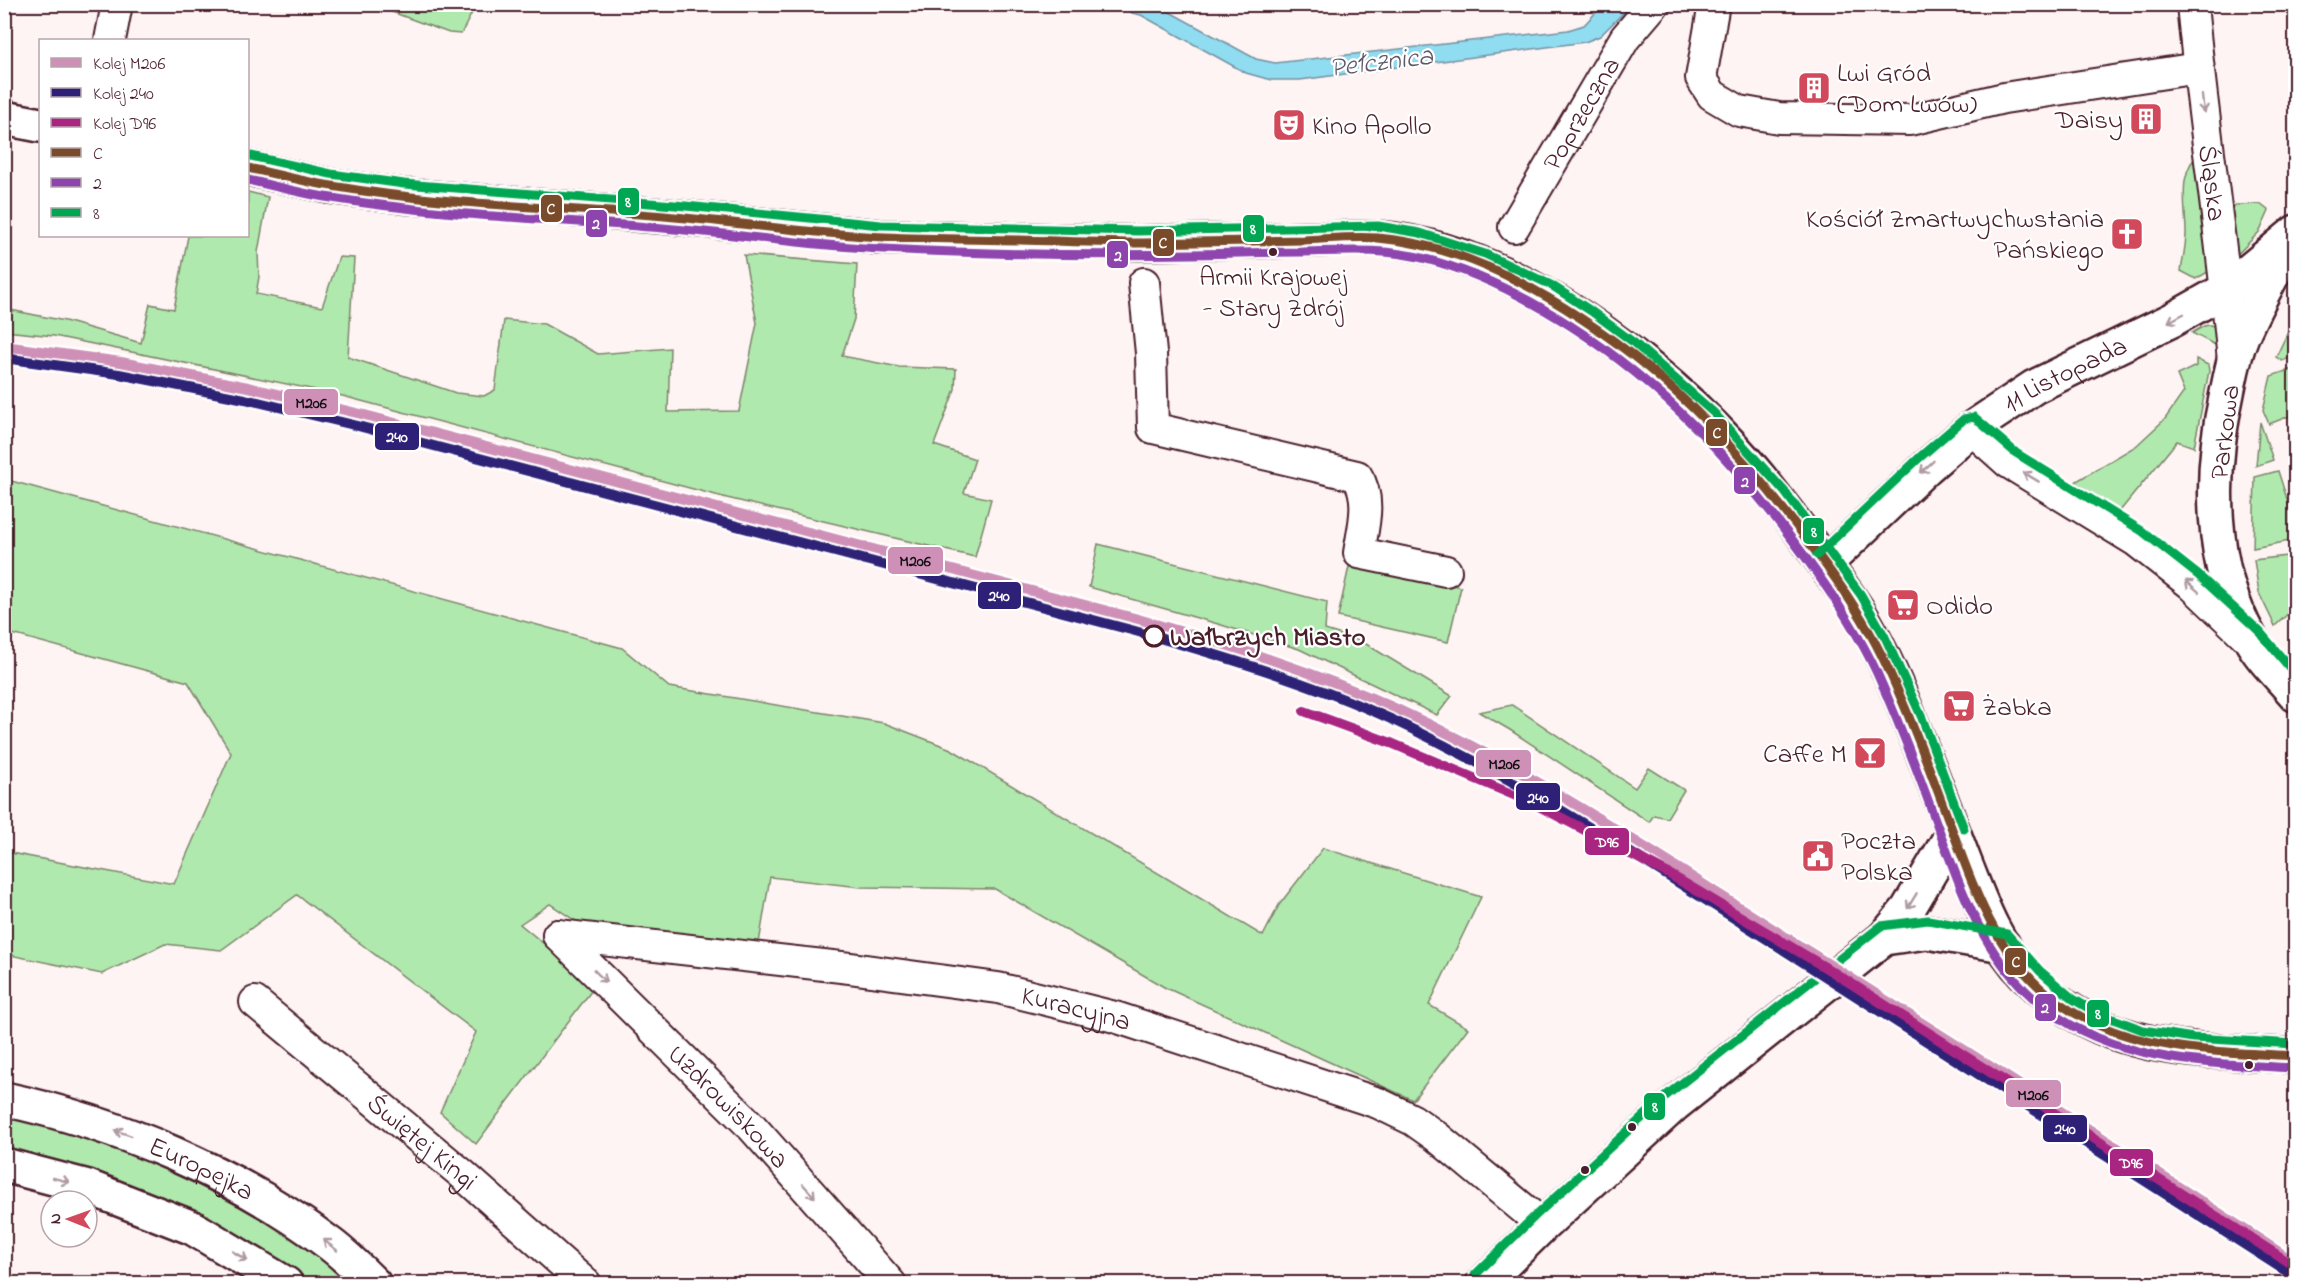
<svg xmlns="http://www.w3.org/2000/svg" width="2300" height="1288" font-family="'Indie Flower',sans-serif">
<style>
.green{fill:#b0e9ae;stroke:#7d846c;stroke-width:1.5}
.water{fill:#90dcf0;stroke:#7490a1;stroke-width:1.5}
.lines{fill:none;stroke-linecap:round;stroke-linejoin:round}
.minor-casing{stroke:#4a1f2b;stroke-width:34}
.major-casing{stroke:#4a1f2b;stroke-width:38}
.minor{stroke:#fff;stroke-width:30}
.major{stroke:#fff;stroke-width:33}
.bus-1-casing{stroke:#fff;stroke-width:14}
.bus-2-casing{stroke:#fff;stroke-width:14}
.bus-3-casing{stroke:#fff;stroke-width:14}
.bus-1{stroke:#7a4b2a;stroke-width:9}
.bus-2{stroke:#8e44ad;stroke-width:9}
.bus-3{stroke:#00a651;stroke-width:9}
.rail-1-casing{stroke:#fff;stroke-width:15}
.rail-2-casing{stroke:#fff;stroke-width:15}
.rail-3-casing{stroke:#fff;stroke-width:15}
.rail-1{stroke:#cf90b7;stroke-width:10}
.rail-2{stroke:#2e2076;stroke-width:10}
.rail-3{stroke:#a82682;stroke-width:10}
.oneway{stroke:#ae9aa0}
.bus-dot{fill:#4a1f2b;stroke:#fff;stroke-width:2}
.stop-dot{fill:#fff;stroke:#4a1f2b;stroke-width:3}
.labels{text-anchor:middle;stroke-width:4.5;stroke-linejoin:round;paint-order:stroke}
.bus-label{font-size:26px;fill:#4a1f2b;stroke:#fff}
.poi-label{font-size:27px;fill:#4a1f2b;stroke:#fff;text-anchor:start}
.street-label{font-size:27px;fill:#4a1f2b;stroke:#fff}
.stop-label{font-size:27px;font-weight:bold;fill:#4a1f2b;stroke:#fff;text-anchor:start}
.water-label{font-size:28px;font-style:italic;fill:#5f5866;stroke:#fff}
.line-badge{stroke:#fff;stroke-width:2}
.badge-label{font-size:16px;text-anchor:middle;font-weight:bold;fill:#fff}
.pale-badge-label{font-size:16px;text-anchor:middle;font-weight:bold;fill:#111}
</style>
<rect width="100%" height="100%" fill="#fef4f3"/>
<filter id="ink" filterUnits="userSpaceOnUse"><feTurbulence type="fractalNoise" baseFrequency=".0167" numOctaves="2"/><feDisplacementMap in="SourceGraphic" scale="12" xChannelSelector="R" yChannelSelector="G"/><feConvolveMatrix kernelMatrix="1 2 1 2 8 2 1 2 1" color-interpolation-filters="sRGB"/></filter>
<g filter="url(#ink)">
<g class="green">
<polygon points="373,5 476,5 461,34 449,33"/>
<path d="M2202,152L2218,266L2196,279L2181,271C2183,258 2186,245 2186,233C2186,206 2176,169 2202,152Z"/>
<polygon points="248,192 268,197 258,252 259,277 256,294 322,307 339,257 354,258 348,357 456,393 484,396 495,390 504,320 544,324 598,354 670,348 668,412 739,411 757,323 744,255 857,264 854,319 842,356 899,367 956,369 955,389 934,445 975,459 964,493 991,499 975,557 727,498 335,394 54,336 5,331 5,309 65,321 141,343 150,304 174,309 188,236 248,236"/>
<polygon points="2260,204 2269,211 2260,231 2231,261 2221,212 2237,205"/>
<polygon points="2295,317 2295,356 2282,361 2276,357"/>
<polygon points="2210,325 2217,327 2221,348 2192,333 2204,326"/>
<polygon points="2196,359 2208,365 2209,371 2194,447 2177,441 2120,511 2075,482 2136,446 2165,419 2184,392 2177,375 2196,366"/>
<polygon points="2295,368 2295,414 2269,424 2263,410 2271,376"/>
<polygon points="2260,422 2273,460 2256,466"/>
<polygon points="2278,471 2295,524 2295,540 2253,548 2255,477"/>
<polygon points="4,479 622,648 669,687 884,723 951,749 1263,936 1279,905 1323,848 1481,897 1429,1005 1468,1028 1413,1100 1164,987 995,889 861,887 770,877 759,943 595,934 550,904 520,924 595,986 476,1144 440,1112 476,1032 297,895 221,950 165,944 102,974 5,954 5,852 174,884 231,753 188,682 5,632"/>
<polygon points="1098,544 1327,602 1325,630 1361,641 1452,696 1437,715 1299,649 1218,624 1089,587"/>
<polygon points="2295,555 2295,607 2275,626 2259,593 2254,560"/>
<polygon points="1350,562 1461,587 1448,642 1338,617"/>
<polygon points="1512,705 1635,788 1649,768 1684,790 1667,818 1654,815 1649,822 1510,730 1479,712"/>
<polygon points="5,1112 85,1132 194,1178 276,1226 323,1259 352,1283 312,1283 234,1233 178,1205 77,1167 5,1147"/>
</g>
<polygon class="water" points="1124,5 1157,5 1256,59 1275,63 1568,30 1584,25 1603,5 1631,5 1600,36 1585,42 1300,80 1271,80 1246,73 1141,15 1132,13"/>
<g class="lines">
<defs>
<g id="minor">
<polyline points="1714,4 1701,78 1712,95 1739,111 1779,118 1910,120 2004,98 2198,68"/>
<path id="s1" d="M2192,4C2203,124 2223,243 2233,362"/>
<polyline points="110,40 117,4"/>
<path id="s2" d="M1514,227L1625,38L1654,4"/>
<path d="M1144,283L1151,353L1153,428L1357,476C1372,499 1363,528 1359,553L1446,571"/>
<polyline points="1971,429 2009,463 2136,541 2191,584 2248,638"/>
<path id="s3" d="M558,935L850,968L998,988L1115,1017L1378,1103L1413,1120L1437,1137L1543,1225"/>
<path id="s4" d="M558,935L752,1127L891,1284"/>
<path id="s5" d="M255,1002L461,1173L586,1284"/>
</g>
<g id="major">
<polyline points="4,118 40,125"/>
<path d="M248,168L329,186L403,196L674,217L880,237L1138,243L1377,238C1514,250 1660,363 1748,464C1776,496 1800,530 1825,564C1836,581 1849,596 1859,613C1879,645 1894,680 1908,715C1928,764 1946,814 1965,863C1980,901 1995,944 2025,974C2105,1055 2190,1049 2296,1056"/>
<path d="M2288,247C2272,276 2255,305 2242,336C2234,355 2231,374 2227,393C2209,473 2209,566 2250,638C2261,659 2281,677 2296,695"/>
<path id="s6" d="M1825,564L1927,467L1971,429L2034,387L2172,320L2227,289L2296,232"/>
<polyline points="1884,938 1927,932 2003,945"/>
<path id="s7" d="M4,1099C117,1123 238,1174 330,1244C346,1256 360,1270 374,1284"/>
<polyline points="4,1165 88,1187 193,1228 286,1284"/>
<polyline points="1483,1284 1543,1225 1675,1104 1884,938 1908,909 1953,833"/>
</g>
</defs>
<use href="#minor" class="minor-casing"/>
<use href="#major" class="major-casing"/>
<use href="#minor" class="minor"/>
<use href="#major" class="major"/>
<defs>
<path id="bus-1" d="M248,168C276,174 304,182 332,186C441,205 554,207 664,216C737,222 811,234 885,237C930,239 975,239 1020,240C1061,241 1102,243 1143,243C1197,242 1250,241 1304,240C1328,239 1353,236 1378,238C1450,244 1522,279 1582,319C1676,380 1750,462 1816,552C1841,585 1864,619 1882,656C1907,708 1927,762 1947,816C1974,887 1994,957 2059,1003C2128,1052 2214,1051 2296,1056"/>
<path id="bus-2" d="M248,180C275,186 304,194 332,198C441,216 553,219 663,228C737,234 810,246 884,249C986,254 1090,256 1192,254C1229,253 1266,252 1303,252C1345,251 1385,248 1426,259C1477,272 1526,297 1571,326C1665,386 1740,468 1806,558C1833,595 1858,632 1877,673C1899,722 1918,772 1936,822C1963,893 1984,962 2048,1010C2119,1063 2210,1063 2295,1068"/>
<g id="bus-3">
<polyline points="251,156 331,174 404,184 675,205 881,225 1138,231 1378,226 1420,233 1485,254 1551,285 1591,311 1633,342 1714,413 1785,492 1861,595 1885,637 1922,718 1964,829"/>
<polyline points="1817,555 1919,458 1964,419 1974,417 2016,453 2142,531 2198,575 2259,631 2296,675"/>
<polyline points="1475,1275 1535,1216 1667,1095 1881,926 1928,920 2007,934 2040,971 2073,999 2097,1013 2143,1030 2193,1038 2296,1044"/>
</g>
</defs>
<use href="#bus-1" class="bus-1-casing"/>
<use href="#bus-2" class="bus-2-casing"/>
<use href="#bus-3" class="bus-3-casing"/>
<use href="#bus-1" class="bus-1"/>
<use href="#bus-2" class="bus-2"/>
<use href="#bus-3" class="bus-3"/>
<defs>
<path id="rail-1" d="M4,346L121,362L248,387L361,414L1138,619C1226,644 1314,671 1397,709C1543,776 1676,868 1811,953C1973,1055 2135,1158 2296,1263"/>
<path id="rail-2" d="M4,358L119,374L245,399L358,426L1135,631C1222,656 1310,682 1393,720C1538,788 1671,879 1806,964C1968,1066 2129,1169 2289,1273"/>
<polyline id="rail-3" points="1304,711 1391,743 1535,804 1669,874 1833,972 2296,1267"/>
</defs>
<use href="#rail-1" class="rail-1-casing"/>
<use href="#rail-2" class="rail-2-casing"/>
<use href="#rail-3" class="rail-3-casing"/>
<use href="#rail-1" class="rail-1"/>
<use href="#rail-2" class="rail-2"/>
<use href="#rail-3" class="rail-3"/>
</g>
<defs><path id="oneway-shaft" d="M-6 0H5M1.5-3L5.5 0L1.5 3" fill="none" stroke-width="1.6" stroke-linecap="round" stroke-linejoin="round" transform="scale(1.5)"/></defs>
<g class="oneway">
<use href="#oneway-shaft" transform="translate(2203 104) rotate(83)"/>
<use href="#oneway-shaft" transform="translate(2176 318) rotate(152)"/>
<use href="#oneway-shaft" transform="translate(1927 467) rotate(137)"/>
<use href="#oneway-shaft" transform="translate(2031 477) rotate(-149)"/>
<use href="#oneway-shaft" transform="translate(2192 586) rotate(-139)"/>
<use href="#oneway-shaft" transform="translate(1912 901) rotate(121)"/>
<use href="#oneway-shaft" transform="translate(600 976) rotate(45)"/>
<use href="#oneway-shaft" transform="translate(123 1133) rotate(-161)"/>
<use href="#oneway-shaft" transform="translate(61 1180) rotate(15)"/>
<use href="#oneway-shaft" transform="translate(809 1191) rotate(48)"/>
<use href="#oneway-shaft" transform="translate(330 1245) rotate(-142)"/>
<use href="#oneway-shaft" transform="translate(240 1256) rotate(31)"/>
</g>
</g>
<defs>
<symbol id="building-square" viewBox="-11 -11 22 22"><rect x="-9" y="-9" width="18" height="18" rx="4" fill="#d1495b" stroke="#fff"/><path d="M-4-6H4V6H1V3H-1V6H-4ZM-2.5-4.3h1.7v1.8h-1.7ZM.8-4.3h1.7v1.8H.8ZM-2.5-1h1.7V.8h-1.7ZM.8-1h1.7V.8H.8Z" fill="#fff"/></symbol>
<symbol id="theatre-square" viewBox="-11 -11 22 22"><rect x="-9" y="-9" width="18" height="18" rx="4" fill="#d1495b" stroke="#fff"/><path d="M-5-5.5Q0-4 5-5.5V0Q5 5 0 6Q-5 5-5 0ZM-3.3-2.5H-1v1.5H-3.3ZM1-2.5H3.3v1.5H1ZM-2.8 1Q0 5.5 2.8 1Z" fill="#fff"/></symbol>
<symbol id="church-square" viewBox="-11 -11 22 22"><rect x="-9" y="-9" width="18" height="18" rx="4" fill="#d1495b" stroke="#fff"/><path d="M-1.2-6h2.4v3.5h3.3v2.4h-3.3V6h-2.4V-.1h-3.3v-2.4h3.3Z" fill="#fff"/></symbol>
<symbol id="supermarket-square" viewBox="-11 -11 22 22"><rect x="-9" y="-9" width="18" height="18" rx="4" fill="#d1495b" stroke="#fff"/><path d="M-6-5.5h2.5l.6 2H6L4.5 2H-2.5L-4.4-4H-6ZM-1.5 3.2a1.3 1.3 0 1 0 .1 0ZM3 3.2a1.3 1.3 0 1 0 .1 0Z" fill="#fff"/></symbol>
<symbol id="bar-square" viewBox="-11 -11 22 22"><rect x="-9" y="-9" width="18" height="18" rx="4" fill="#d1495b" stroke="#fff"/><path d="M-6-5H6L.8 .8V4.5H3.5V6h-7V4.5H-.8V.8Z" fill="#fff"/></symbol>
<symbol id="civic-square" viewBox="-11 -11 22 22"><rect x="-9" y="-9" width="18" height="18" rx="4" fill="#d1495b" stroke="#fff"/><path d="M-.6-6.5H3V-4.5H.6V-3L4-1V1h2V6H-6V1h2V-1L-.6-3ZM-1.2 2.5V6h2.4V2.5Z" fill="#fff"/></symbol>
</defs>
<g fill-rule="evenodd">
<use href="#building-square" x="1795" y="69" width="38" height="38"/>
<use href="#building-square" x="2127" y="100" width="38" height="38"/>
<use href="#theatre-square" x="1270" y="106" width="38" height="38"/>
<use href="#church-square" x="2108" y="215" width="38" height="38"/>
<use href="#supermarket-square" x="1884" y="586" width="38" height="38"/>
<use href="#supermarket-square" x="1940" y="687" width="38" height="38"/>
<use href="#bar-square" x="1851" y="734" width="38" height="38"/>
<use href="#civic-square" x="1799" y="837" width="38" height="38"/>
</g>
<g class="bus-dot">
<circle cx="1273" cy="252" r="5"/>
<circle cx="2249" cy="1065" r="5"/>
<circle cx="1632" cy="1127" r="5"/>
<circle cx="1585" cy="1170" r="5"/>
</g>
<circle class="stop-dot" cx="1154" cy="636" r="10"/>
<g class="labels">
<g class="bus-label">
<text x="1273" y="285">Armii Krajowej<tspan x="1273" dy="31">- Stary Zdrój</tspan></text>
</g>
<g class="poi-label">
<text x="1837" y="81">Lwi Gród<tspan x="1837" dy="31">(Dom Lwów)</tspan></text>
<text x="2123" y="128" text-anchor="end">Daisy</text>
<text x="1312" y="134">Kino Apollo</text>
<text x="2104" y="227" text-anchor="end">Kościół Zmartwychwstania<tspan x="2104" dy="31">Pańskiego</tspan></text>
<text x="1926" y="614">Odido</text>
<text x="1982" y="715">Żabka</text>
<text x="1847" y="762" text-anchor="end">Caffe M</text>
<text x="1841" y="849">Poczta<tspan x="1841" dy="31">Polska</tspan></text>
</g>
<g class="street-label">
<text dy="9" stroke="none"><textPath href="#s2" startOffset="132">Poprzeczna</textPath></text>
<text dy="9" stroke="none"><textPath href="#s1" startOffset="180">Śląska</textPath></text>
<text dy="9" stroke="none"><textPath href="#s6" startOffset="308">11 Listopada</textPath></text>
<text transform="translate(2224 432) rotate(-83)" y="9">Parkowa</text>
<text dy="9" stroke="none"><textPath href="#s3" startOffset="524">Kuracyjna</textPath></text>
<text dy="9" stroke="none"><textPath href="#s4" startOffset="242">Uzdrowiskowa</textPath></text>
<text dy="9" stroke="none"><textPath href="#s5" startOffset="218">Świętej Kingi</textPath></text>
<text dy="9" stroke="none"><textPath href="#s7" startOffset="210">Europejka</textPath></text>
</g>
<g class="stop-label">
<text x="1170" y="645">Wałbrzych Miasto</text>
</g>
<g class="water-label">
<text transform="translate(1381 60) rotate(-7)" y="10">Pełcznica</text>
</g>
</g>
<g class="line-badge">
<rect x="617" y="187" width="23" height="29" rx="6" fill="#00a651"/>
<rect x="540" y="194" width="23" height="29" rx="6" fill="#7a4b2a"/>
<rect x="585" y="209" width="23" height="29" rx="6" fill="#8e44ad"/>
<rect x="1242" y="214" width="23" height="29" rx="6" fill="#00a651"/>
<rect x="1152" y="228" width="23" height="29" rx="6" fill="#7a4b2a"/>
<rect x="1106" y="240" width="23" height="29" rx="6" fill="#8e44ad"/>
<rect x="283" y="388" width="56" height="28" rx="6" fill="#cf90b7"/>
<rect x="1705" y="418" width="23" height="29" rx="6" fill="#7a4b2a"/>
<rect x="374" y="422" width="46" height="29" rx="6" fill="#2e2076"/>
<rect x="1733" y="466" width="23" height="29" rx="6" fill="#8e44ad"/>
<rect x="1802" y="517" width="23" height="28" rx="6" fill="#00a651"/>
<rect x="887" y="546" width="57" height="29" rx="6" fill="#cf90b7"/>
<rect x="977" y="581" width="45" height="29" rx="6" fill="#2e2076"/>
<rect x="1475" y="749" width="57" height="29" rx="6" fill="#cf90b7"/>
<rect x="1515" y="782" width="46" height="29" rx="6" fill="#2e2076"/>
<rect x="1584" y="827" width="46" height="29" rx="6" fill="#a82682"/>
<rect x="2004" y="947" width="23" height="29" rx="6" fill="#7a4b2a"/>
<rect x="2034" y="993" width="23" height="29" rx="6" fill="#8e44ad"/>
<rect x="2086" y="999" width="24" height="29" rx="6" fill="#00a651"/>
<rect x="2005" y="1079" width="57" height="29" rx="6" fill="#cf90b7"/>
<rect x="1643" y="1092" width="23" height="29" rx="6" fill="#00a651"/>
<rect x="2042" y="1114" width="46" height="29" rx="6" fill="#2e2076"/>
<rect x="2109" y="1148" width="45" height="29" rx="6" fill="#a82682"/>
</g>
<g class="badge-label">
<text x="628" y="207">8</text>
<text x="551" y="214">C</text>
<text x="596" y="229">2</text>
<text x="1253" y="234">8</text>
<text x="1163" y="248">C</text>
<text x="1118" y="261">2</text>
<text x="1717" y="438">C</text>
<text x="397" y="442">240</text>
<text x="1745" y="487">2</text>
<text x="1814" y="537">8</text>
<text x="999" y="601">240</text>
<text x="1538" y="803">240</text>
<text x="1607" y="847">D96</text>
<text x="2016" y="967">C</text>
<text x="2045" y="1013">2</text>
<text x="2098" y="1019">8</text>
<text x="1655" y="1112">8</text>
<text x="2065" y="1134">240</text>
<text x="2131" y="1168">D96</text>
</g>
<g class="pale-badge-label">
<text x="311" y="408">M206</text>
<text x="915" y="566">M206</text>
<text x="1504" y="769">M206</text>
<text x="2033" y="1100">M206</text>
</g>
<rect width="2300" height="1288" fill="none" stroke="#fff" stroke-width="24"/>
<rect x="12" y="12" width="2276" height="1264" fill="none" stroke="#4a1f2b" stroke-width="2" filter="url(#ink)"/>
<rect x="39" y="39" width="210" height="198" fill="#ffffff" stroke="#b7a5aa" stroke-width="1.5"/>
<rect x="51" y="58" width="30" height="9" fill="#cf90b7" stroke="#b7a5aa" stroke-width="1.5"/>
<text x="93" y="69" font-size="18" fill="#4a1f2b">Kolej M206</text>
<rect x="51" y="88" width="30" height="9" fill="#2e2076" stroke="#b7a5aa" stroke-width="1.5"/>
<text x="93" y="99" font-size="18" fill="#4a1f2b">Kolej 240</text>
<rect x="51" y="118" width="30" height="9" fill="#a82682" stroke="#b7a5aa" stroke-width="1.5"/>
<text x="93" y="129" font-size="18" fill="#4a1f2b">Kolej D96</text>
<rect x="51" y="148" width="30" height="9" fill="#7a4b2a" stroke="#b7a5aa" stroke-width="1.5"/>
<text x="93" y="159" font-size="18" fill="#4a1f2b">C</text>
<rect x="51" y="178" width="30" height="9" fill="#8e44ad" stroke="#b7a5aa" stroke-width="1.5"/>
<text x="93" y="189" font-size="18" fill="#4a1f2b">2</text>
<rect x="51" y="208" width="30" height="9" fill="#00a651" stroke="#b7a5aa" stroke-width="1.5"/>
<text x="93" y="219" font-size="18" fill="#4a1f2b">8</text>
<g transform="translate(69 1219) rotate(271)"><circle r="28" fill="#ffffff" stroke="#b7a5aa" stroke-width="1.5"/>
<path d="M0-4.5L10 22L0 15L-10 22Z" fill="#d1495b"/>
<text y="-9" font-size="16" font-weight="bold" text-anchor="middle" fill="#4a1f2b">N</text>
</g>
</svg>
